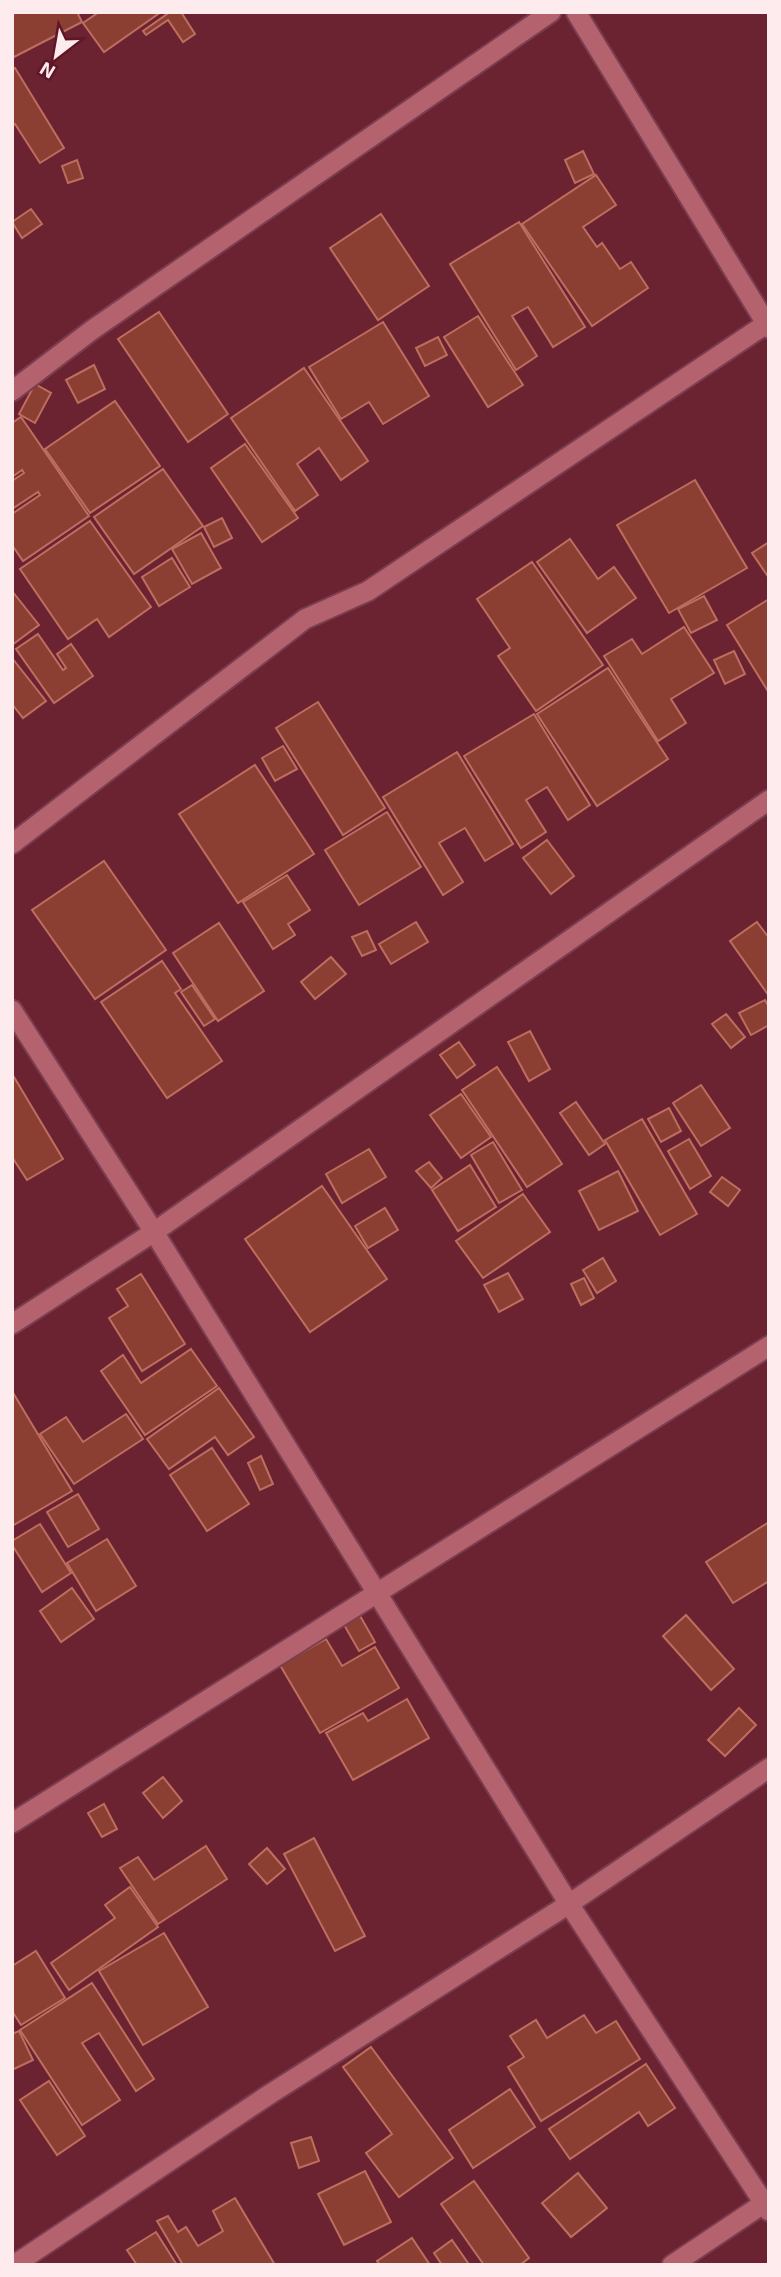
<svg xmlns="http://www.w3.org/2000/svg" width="781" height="2277" font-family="'Exo 2',sans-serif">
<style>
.building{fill:#8a3f32;stroke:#be6e5f;stroke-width:2}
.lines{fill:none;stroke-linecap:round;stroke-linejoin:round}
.minor-casing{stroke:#7b3e50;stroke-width:23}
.minor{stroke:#b4636e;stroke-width:19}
</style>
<rect width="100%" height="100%" fill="#6b2231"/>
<g class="building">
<polygon points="17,12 77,12 82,22 12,58 12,15"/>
<polygon points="99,12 161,12 104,52 83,23"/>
<polygon points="170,12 181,12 195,34 183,42 168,20 146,35 143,31"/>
<polygon points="15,68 64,148 40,163 15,124 12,126 12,70"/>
<polygon points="583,151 594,174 575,183 565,160"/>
<polygon points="77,160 83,178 68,183 62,166"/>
<polygon points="596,175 616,205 583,227 597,247 602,243 620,269 631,262 648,288 592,326 522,224"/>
<polygon points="31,209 42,224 22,238 12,222"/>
<polygon points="381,214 429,286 378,320 330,248"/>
<polygon points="519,222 585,327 553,347 528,307 512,316 537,356 516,370 450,264"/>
<polygon points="159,312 228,414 188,442 118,339"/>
<polygon points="478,316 523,385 488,407 444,337"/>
<polygon points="383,322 429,396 383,424 369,402 341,419 309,367"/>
<polygon points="438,337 447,355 425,366 416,348"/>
<polygon points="94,365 105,389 78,403 66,380"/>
<polygon points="304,368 368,461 341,480 319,448 297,464 318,495 295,511 231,418"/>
<polygon points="35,384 51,393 35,423 19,414"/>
<polygon points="115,401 160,466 90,513 45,449"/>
<polygon points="21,417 89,516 23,561 12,545 12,514 40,495 38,492 12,509 12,481 24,473 22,470 12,477 12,423"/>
<polygon points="245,444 298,518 262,542 211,468"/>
<polygon points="163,469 203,526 134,574 94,517"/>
<polygon points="695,480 747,568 669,613 617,525"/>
<polygon points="222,518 232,538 214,547 204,527"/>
<polygon points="90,521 151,607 109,637 97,619 68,639 20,569"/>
<polygon points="201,533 221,568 192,584 172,549"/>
<polygon points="570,539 598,579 614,567 636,598 587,633 537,562"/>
<polygon points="769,542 769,578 752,553"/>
<polygon points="172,558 190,587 159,606 142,577"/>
<polygon points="532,562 603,665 536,711 498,656 510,648 477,599"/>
<polygon points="12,591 39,625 12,645"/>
<polygon points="704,596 717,620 691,633 678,609"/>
<polygon points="769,599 769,693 727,625"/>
<polygon points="684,627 714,673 671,699 686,723 658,741 604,656 632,639 642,654"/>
<polygon points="38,634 63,670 66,668 57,654 71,644 93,676 54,703 16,649"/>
<polygon points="734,651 745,674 725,684 714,660"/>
<polygon points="12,658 46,701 23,718 12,704"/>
<polygon points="608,668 668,759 597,806 537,714"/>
<polygon points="318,702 385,808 343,835 276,728"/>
<polygon points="534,714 590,805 568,820 547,787 526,800 546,832 521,848 464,756"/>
<polygon points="283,746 297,769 275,781 262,758"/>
<polygon points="457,752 513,844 485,861 465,828 439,843 463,882 443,895 383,797"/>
<polygon points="255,765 314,854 238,903 179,814"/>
<polygon points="387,812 421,867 359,905 325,850"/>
<polygon points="547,840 574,876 551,894 523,858"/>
<polygon points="104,861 166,950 95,999 32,910"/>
<polygon points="287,875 310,910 288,924 295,935 273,949 243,902"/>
<polygon points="416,922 428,942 391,964 379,944"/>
<polygon points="757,922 769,938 769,996 730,941"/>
<polygon points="219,923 264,991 218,1021 173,953"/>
<polygon points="367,931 376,950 362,956 352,937"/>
<polygon points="331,957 346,974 315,999 301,982"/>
<polygon points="162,961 181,989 175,993 222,1061 167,1098 101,1002"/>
<polygon points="192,985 215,1019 204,1026 181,992"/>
<polygon points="765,1000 769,1007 769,1025 751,1035 739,1013"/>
<polygon points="726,1014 745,1037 731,1048 712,1024"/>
<polygon points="530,1031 550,1069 529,1081 508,1042"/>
<polygon points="459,1042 475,1065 457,1078 440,1055"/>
<polygon points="497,1067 562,1164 527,1187 462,1090"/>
<polygon points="14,1077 63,1159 27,1180 12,1157 12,1078"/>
<polygon points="701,1085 730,1128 701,1146 673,1103"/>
<polygon points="461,1094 491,1137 461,1158 430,1115"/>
<polygon points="576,1102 605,1144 589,1155 560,1113"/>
<polygon points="669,1108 681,1131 661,1142 648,1119"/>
<polygon points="642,1119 697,1214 660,1235 605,1140"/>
<polygon points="689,1139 711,1176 690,1189 668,1151"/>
<polygon points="493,1142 522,1190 499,1203 471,1155"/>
<polygon points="369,1149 386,1177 342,1203 326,1174"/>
<polygon points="429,1162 442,1178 431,1188 416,1171"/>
<polygon points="470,1165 496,1207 458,1231 432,1190"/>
<polygon points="618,1171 638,1211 599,1230 579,1191"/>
<polygon points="722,1177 740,1190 728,1206 710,1192"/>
<polygon points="322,1186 387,1279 310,1332 245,1239"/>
<polygon points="523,1194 550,1232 483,1278 456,1241"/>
<polygon points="385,1208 398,1230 368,1248 355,1226"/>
<polygon points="603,1258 616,1281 597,1293 583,1270"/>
<polygon points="508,1273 523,1299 499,1312 484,1285"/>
<polygon points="141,1274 185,1344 142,1371 109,1318 128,1306 117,1289"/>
<polygon points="584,1278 594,1298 581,1305 571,1284"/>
<polygon points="191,1349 217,1386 145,1435 101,1371 123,1355 141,1383"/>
<polygon points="219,1388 254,1437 228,1455 215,1437 169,1469 147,1439"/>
<polygon points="12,1391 72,1491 12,1526 13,1462"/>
<polygon points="126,1414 143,1439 74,1484 40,1434 66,1417 83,1442"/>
<polygon points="212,1448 249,1504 207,1531 170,1475"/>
<polygon points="261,1456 273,1484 260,1490 248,1463"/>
<polygon points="78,1494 99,1529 68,1547 47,1512"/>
<polygon points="769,1522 769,1581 733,1603 706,1562"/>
<polygon points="40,1524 71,1573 42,1592 12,1545 12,1541"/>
<polygon points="107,1539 136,1586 96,1611 67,1563"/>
<polygon points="72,1588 94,1619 61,1642 40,1611"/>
<polygon points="359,1614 375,1642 359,1651 343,1623"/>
<polygon points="686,1615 734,1669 711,1690 663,1636"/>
<polygon points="326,1639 342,1666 375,1647 399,1688 320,1733 280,1665"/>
<polygon points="407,1699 429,1738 353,1780 326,1733 363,1713 368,1721"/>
<polygon points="739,1708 756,1725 725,1756 708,1740"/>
<polygon points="163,1777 182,1801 163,1818 143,1793"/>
<polygon points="104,1804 117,1829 102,1837 88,1813"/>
<polygon points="314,1838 365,1936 335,1951 284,1854"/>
<polygon points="206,1846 227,1879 158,1924 120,1868 138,1857 154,1880"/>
<polygon points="267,1848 285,1869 267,1884 249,1864"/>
<polygon points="130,1887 158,1927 69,1990 51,1963 115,1918 105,1905"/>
<polygon points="164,1933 208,2007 143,2045 99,1971"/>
<polygon points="36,1951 65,1998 21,2025 12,2011 12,1966"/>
<polygon points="92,1983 154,2079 136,2091 99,2033 82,2043 120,2100 82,2125 20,2030"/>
<polygon points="584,2015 596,2033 616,2021 640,2059 541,2121 508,2067 524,2057 510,2036 536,2020 547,2038"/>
<polygon points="19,2031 33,2060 12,2070 12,2034"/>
<polygon points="371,2047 453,2158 399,2197 366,2153 392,2134 343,2067"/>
<polygon points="646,2064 675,2108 648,2126 639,2112 570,2159 549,2129"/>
<polygon points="49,2081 85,2136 57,2155 20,2100"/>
<polygon points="510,2089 535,2127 473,2168 449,2130"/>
<polygon points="311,2137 319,2161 299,2168 291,2143"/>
<polygon points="365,2171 391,2222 344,2245 318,2194"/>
<polygon points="578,2173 607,2208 571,2237 542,2203"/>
<polygon points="474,2181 529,2258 520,2265 484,2265 441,2204"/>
<polygon points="235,2198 275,2265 183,2265 157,2221 168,2216 178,2232 186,2227 198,2246 223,2231 213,2211"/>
<polygon points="156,2232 177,2265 137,2265 127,2250"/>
<polygon points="412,2238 430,2265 380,2265 377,2261"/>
<polygon points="452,2240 468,2263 465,2265 442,2265 434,2253"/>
</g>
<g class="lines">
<defs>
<g id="minor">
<polyline points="576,12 769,328"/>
<polyline points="12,391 92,330 551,12"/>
<polyline points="12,844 305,619 368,591 769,322"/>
<polyline points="12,1010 154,1232 569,1904 769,2211"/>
<polyline points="12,1324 154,1232 769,800"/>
<polyline points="12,1823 769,1346"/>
<polyline points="14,2265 270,2094 569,1904 769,1768"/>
<polyline points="672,2265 769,2200"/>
</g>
</defs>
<use href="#minor" class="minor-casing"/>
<use href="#minor" class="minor"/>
</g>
<rect width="781" height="2277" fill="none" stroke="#feebed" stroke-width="28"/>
<g transform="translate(56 56) rotate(211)" stroke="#5f1627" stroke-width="5" paint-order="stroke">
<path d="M0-5L12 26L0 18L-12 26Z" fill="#feebed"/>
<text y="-10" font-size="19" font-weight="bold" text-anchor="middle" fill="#feebed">N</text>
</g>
</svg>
